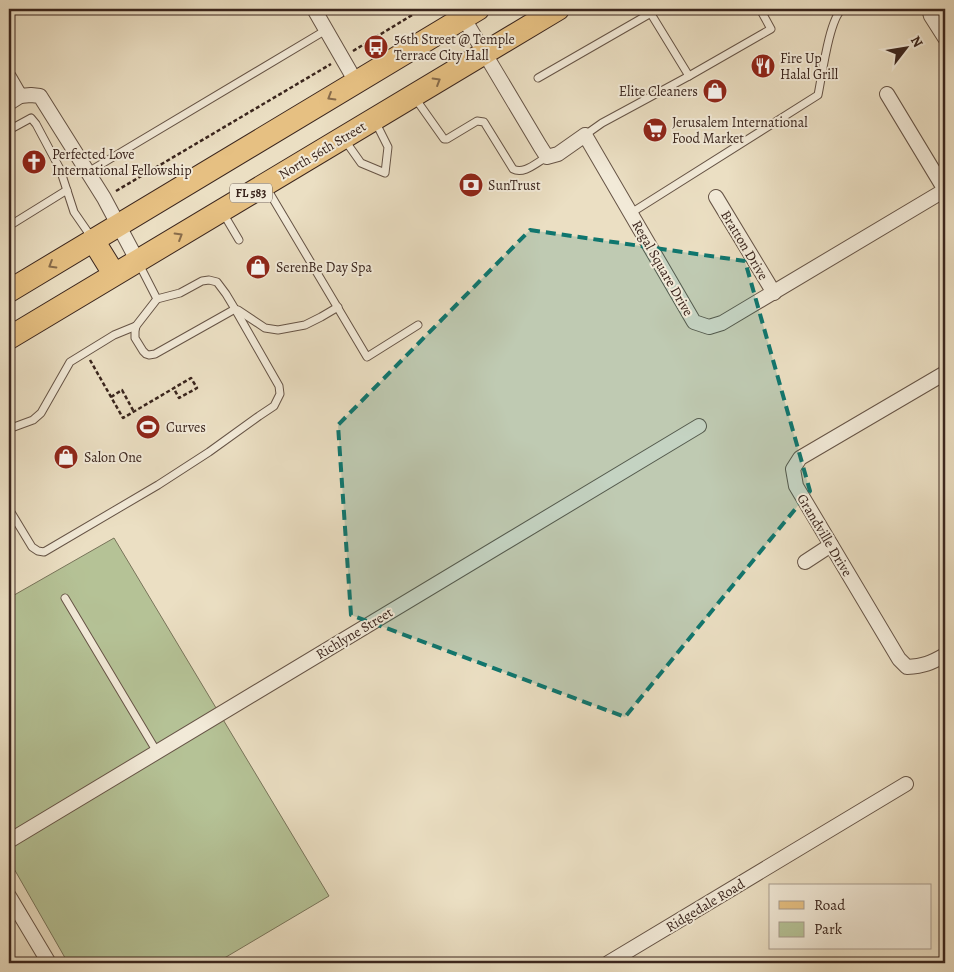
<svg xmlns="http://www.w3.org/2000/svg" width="954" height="972" font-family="Alegreya,serif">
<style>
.green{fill:#b5c296;stroke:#78745a}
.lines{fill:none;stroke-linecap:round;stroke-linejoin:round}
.lane-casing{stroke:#665446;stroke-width:9}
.street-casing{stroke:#665446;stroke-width:16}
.primary-casing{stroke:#3a251d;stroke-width:24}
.path{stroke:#3a251d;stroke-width:2.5;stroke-dasharray:4 2.5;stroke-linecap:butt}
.lane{stroke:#f2ead8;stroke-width:7}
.street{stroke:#f2ead8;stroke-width:14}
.primary{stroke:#e6c082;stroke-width:22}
.oneway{stroke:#876b4a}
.marked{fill:#0f766e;fill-opacity:0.2;stroke:#0f766e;stroke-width:4;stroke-dasharray:10 6;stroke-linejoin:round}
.labels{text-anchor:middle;stroke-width:4;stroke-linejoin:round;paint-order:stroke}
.shield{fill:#f2ead8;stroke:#716055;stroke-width:1}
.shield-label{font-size:12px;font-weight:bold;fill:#3a251d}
.poi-label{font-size:14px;fill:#3a251d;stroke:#f2ead8;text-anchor:start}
.street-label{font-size:14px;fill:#3a251d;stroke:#f2ead8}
</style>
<rect width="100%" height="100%" fill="#ebdfc3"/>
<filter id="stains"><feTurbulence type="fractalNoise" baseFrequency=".004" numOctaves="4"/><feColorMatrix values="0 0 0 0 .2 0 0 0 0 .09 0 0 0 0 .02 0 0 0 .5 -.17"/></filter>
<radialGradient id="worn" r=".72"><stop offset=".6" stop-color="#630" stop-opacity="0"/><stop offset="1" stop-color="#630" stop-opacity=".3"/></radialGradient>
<polygon class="green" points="114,538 329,896 216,963 68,963 9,860 9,598"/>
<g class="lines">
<defs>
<g id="lane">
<polyline points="689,76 771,29 760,9"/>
<polyline points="538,78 658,9"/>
<path d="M415,98L444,139H447L477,121L484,122L513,169C524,175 537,162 547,157"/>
<polyline points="9,130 31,118 36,124 60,169 74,212 92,238"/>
<polyline points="585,135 602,123 689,76 648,9"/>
<polyline points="344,139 361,163 385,173 388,147 375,121"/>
<polyline points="88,172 326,30"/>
<polyline points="266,187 367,357 418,325"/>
<polyline points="223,213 239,240"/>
<path d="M631,213L818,95C822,76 829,20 842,9"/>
<polyline points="9,226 67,190"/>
<polyline points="139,264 157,299"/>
<polygon points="209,280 217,282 226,294 235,309 155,354 149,355 146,354 143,351 135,338 135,331 136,326 157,299 180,293 202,281"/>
<polyline points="238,310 265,328 278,330 305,325 321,317 338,307"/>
<polyline points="9,427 14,427 33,420 41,413 70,362 114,335 136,326"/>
<polyline points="9,509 32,547 38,551 44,552 158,485 209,452 259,416 274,406 280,394 279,386 235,309"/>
<polyline points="65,598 157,752"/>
</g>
<g id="street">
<polyline points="314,9 356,82"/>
<polyline points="929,9 931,16 945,38"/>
<polyline points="460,12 540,146 547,157 558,154 585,135 694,322 709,327 722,323 945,190"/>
<polyline points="9,77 20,96 31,95 40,96 104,198 137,260"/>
<polyline points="887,94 945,190"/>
<polyline points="9,103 20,96"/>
<polyline points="716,197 774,293"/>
<path d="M945,373L800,458L793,469L796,486L899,659L907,667C924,666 931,663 945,655"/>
<polyline points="805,562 831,545"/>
<polyline points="9,841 699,426"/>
<polyline points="9,896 49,963"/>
<polyline points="608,963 906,784"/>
</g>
<g id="primary">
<polyline points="93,240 114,274"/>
<polyline points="9,291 478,9"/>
<polyline points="9,338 558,9"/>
</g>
</defs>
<use href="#lane" class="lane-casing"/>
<use href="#street" class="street-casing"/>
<use href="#primary" class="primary-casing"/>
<g class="path">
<polyline points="353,51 422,9"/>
<polyline points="116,191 331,64"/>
<polyline points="90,360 123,418 191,378 197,388 179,398 174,389"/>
<polyline points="111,397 122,390 134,412"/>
</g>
<use href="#lane" class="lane"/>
<use href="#street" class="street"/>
<use href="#primary" class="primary"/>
</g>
<defs><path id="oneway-chevron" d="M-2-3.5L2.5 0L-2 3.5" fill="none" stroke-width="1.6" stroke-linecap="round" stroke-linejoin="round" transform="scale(1.25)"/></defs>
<g class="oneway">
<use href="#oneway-chevron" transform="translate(437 81) rotate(-31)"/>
<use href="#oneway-chevron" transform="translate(331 97) rotate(149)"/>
<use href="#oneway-chevron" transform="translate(179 236) rotate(-31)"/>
<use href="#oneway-chevron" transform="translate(52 265) rotate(149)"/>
</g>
<path class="marked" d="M530,230L745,261L810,491L625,717L351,615L338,425Z"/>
<defs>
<symbol id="bus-disc" viewBox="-11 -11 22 22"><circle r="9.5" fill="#8f2418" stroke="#f2ead8"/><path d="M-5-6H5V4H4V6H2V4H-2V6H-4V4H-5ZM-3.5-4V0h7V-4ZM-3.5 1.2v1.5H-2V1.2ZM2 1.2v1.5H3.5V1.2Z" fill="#fff"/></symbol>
<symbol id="restaurant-disc" viewBox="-11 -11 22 22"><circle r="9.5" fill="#8f2418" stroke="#f2ead8"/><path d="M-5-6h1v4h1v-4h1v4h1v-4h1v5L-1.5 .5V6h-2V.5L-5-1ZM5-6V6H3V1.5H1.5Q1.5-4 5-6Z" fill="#fff"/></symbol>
<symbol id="shop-disc" viewBox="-11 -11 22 22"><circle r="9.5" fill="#8f2418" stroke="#f2ead8"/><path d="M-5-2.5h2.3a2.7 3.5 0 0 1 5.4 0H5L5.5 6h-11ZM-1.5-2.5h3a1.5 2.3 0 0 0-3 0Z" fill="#fff"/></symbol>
<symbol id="supermarket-disc" viewBox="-11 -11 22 22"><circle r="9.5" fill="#8f2418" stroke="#f2ead8"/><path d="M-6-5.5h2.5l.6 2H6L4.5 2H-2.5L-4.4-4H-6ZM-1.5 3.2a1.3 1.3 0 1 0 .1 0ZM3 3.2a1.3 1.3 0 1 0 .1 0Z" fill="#fff"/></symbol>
<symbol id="church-disc" viewBox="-11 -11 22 22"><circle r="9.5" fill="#8f2418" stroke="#f2ead8"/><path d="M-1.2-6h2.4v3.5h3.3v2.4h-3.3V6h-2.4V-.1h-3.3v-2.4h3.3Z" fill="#fff"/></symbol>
<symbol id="bank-disc" viewBox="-11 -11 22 22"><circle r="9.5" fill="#8f2418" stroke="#f2ead8"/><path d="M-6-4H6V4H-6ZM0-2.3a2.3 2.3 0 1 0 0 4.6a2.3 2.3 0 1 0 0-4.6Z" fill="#fff"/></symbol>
<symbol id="stadium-disc" viewBox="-11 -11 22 22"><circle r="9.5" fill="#8f2418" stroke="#f2ead8"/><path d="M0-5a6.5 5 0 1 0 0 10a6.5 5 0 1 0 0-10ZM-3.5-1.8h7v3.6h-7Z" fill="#fff"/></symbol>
</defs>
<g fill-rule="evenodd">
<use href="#bus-disc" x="362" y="33" width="28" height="28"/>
<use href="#restaurant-disc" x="749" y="52" width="28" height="28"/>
<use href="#shop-disc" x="701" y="77" width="28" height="28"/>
<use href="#supermarket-disc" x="641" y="116" width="28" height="28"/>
<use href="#church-disc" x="20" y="148" width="28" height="28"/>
<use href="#bank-disc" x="457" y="171" width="28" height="28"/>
<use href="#shop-disc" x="244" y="253" width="28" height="28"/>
<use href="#stadium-disc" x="134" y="413" width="28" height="28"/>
<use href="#shop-disc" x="52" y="443" width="28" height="28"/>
</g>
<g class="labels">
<rect class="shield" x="230" y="183.5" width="42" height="19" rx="4"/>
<g class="shield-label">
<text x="251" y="197">FL 583</text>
</g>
<g class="poi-label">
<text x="394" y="44">56th Street @ Temple<tspan x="394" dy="16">Terrace City Hall</tspan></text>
<text x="780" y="63">Fire Up<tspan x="780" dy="16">Halal Grill</tspan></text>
<text x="698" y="96" text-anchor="end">Elite Cleaners</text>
<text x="672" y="127">Jerusalem International<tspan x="672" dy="16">Food Market</tspan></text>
<text x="52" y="159">Perfected Love<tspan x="52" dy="16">International Fellowship</tspan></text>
<text x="488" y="190">SunTrust</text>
<text x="276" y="272">SerenBe Day Spa</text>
<text x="166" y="432">Curves</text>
<text x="84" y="462">Salon One</text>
</g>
<g class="street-label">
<text transform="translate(322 150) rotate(-31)" y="5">North 56th Street</text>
<text transform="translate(745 245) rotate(59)" y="5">Bratton Drive</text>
<text transform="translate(663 268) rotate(60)" y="5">Regal Square Drive</text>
<text transform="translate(825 535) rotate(59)" y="5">Grandville Drive</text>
<text transform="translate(354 633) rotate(-31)" y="5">Richlyne Street</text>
<text transform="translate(705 905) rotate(-31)" y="5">Ridgedale Road</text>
</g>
</g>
<rect width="954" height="972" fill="none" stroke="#ebdfc3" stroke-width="30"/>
<rect x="10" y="10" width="934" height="952" fill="none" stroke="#3a251d" stroke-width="2.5"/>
<rect x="15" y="15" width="924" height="942" fill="none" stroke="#3a251d"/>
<rect x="769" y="884" width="162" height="65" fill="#f2ead8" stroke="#a89b8d"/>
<rect x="779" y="901" width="25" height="8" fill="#e6c082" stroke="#a89b8d"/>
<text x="814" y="910" font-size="15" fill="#3a251d">Road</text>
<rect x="779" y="922" width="25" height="15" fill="#b5c296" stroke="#a89b8d"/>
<text x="814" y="934" font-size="15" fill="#3a251d">Park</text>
<g transform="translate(906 48) rotate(59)" stroke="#f2ead8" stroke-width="4" paint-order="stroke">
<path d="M0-4L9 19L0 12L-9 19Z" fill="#3a251d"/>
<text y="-8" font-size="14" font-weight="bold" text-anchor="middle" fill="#3a251d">N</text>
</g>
<rect width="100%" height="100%" filter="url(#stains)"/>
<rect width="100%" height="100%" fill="url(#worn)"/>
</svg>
